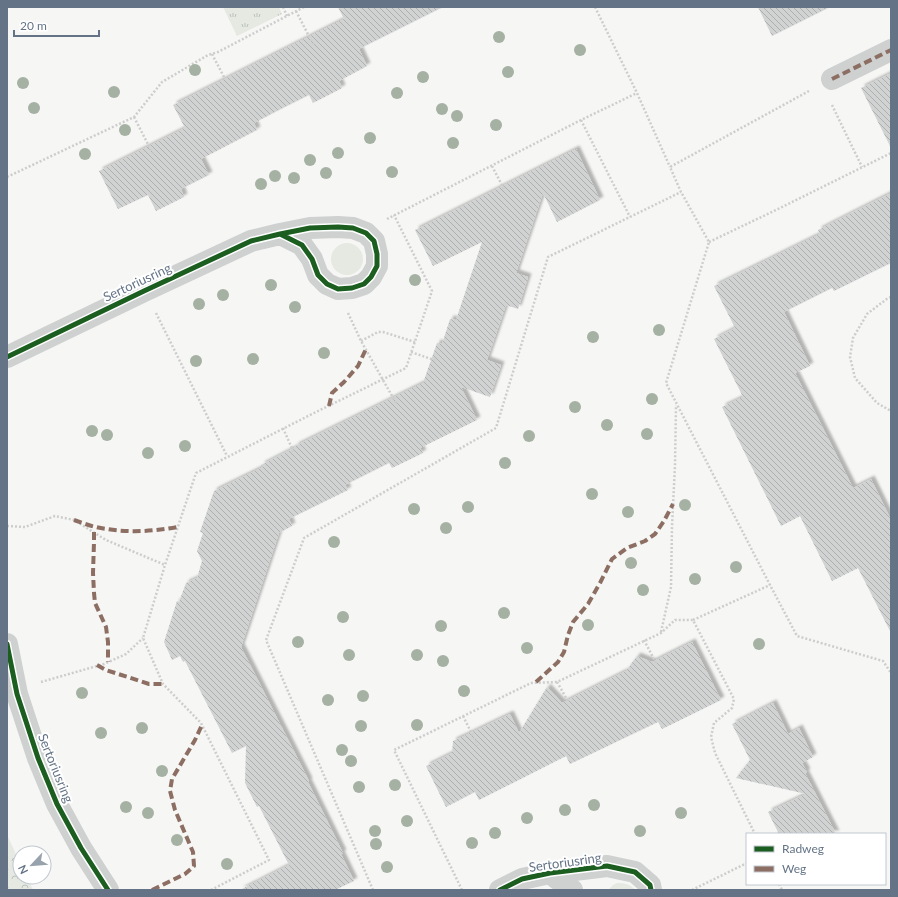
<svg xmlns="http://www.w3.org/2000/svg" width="898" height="897" font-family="Lato,sans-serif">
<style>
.grass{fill:#e5e9e2}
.forest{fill:url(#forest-crowns)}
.park{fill:url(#park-tufts)}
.building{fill:url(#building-back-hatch);filter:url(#shadow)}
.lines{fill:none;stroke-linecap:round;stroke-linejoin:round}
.path{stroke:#cdcdce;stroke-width:2.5;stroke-dasharray:2 2;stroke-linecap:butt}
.minor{stroke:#cfd1d1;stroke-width:22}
.quiet{stroke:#8d6e63;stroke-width:4;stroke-dasharray:8 4;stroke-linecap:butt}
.cycleway-casing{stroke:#fff;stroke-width:8}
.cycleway{stroke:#1b5e20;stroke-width:5}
.tree{fill:#a5b1a2}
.labels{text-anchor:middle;stroke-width:4;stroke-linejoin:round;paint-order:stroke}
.street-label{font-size:13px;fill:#647486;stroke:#fff}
</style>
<defs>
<pattern id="forest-crowns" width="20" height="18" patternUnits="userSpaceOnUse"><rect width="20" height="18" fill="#e5e9e2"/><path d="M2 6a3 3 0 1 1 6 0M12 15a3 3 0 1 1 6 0" fill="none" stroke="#bdc1bd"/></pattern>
<pattern id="park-tufts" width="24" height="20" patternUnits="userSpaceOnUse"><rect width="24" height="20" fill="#e5e9e2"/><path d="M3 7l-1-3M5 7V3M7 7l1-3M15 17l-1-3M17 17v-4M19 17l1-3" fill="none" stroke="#bdc1bd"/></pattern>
<pattern id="building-back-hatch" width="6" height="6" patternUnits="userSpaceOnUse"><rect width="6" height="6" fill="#d1d2d2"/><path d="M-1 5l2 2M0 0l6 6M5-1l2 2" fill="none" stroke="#adafb0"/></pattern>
<filter id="shadow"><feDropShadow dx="3.5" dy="-3.5" stdDeviation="1" flood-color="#0004"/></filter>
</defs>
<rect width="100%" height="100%" fill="#f6f6f4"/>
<g class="grass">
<circle cx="347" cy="259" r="16"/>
<polygon points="7,835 15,852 7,856"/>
<path d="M617,883C625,883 630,884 635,890H608L613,885Z"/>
</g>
<polygon class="forest" points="15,852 20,862 20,877 27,877 33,890 7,890 7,856"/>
<polygon class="park" points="223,7 279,7 282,14 237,36"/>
<g class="building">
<polygon points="338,7 443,7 359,49 367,66 339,81 342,88 313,103 309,95 281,109 254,123 257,130 201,159 209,175 181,189 184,197 156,211 148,195 118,209 99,171 185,128 173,105 344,19"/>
<polygon points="758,7 830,7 772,36"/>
<polygon points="891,73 891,148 861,88"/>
<polygon points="576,149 600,200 557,222 543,193 516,273 528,277 518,309 506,305 487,360 501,365 490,397 461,387 477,420 420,448 423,453 392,468 389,463 345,485 348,490 289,519 292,526 279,533 241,647 309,781 308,782 343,853 341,854 354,881 335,890 240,890 289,865 259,806 257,807 245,783 246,746 232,753 185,661 183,662 180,656 172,660 164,642 177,601 179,602 186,583 197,578 202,561 197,551 203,533 200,532 214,491 263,467 261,465 296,447 295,446 423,383 437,343 442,344 450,319 456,320 482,242 433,266 415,230"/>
<polygon points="891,193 891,263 834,291 832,288 784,312 810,366 795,373 853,488 871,479 891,520 891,633 858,568 832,581 800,516 781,526 722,407 743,397 714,339 735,328 714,286 820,234 818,230"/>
<polygon points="692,642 721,700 662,729 658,722 570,764 566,756 479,800 475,792 446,807 426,766 452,753 453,741 464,736 510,714 519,733 547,687 562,703 626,671 637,656 652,662"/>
<polygon points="773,703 788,734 799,728 813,757 802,763 807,772 805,773 836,834 779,834 768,812 806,794 736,778 750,760 732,724"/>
</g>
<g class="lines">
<g class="path">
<polyline points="283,7 287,16"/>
<polyline points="595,7 637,93 670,167"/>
<polyline points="296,11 313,44"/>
<polyline points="212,54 225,79"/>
<polyline points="809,91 670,167 681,192 709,242 666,383 770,585 797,636 883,661 891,673"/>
<polyline points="832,105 862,167"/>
<polyline points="134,117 153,154"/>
<polyline points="581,120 630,217"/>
<polyline points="492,166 505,191"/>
<polyline points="7,177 134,117 162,82 208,55 218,52 304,7"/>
<polyline points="387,219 581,120 637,93"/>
<polyline points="709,242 776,210 891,153"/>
<polyline points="891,297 888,298 867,314 853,338 850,357 855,378 877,403 891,411"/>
<polyline points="156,313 227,456"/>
<polyline points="348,313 361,341 396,403"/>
<polyline points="361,341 378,332 383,332 415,342"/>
<polyline points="411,352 437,361"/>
<polyline points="283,428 294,453"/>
<polyline points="7,526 25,527 55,516 74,520 106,540 165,565"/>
<polyline points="693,620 770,585"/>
<polyline points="661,632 671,587 672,527 675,465 676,405"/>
<polyline points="644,640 657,665"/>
<polyline points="41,682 104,664 126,654 143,638"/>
<polyline points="557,682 568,701"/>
<polyline points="463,716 478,746"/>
<polyline points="779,884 782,890"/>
<polyline points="211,890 269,860 201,723 163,684 143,638 165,565 196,473 314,413 406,368 432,291 394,215"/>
<polyline points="373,890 266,640 304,538 496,428 548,257 681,192"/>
<polyline points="462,890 394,750 531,683 557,682 661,633 675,620 693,620 734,699 732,708 714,723 711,737 715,753 755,834"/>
<polyline points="692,890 747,863"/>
</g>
<g class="minor">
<polyline points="832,79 891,50"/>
<polyline points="7,357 144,291 251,241 280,234 310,228 338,227 353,228 366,233 374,241 377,254 377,266 371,277 364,284 352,288 338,289 327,284 318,275 312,259 302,245 280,234"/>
<polyline points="7,644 17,694 38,758 57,804 81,848 108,890"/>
<polyline points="550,873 572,890"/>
<polyline points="500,890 522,879 550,873 607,866 635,872 650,885 651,890"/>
</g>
<g class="quiet">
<polyline points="832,79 891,50"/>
<polyline points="329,406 332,393 344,382 358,366 366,349"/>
<path d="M74,520C85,524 96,528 107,529C131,533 154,531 178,527"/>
<polyline points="94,532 94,542 93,573 94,593 95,603 106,627 108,642 108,662"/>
<polyline points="97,665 106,670 149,684 163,684"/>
<polyline points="536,682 558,662 564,652 568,635 573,622 588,604 600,583 612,559 627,548 645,541 655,534 664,521 673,504"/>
<polyline points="152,890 185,874 194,866 193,852 175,810 170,791 172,779 195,740 202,725"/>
</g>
<defs>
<g id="cycleway">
<polyline points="7,357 144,291 251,241 280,234 310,228 338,227 353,228 366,233 374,241 377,254 377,266 371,277 364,284 352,288 338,289 327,284 318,275 312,259 302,245 280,234"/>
<polyline points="7,644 17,694 38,758 57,804 81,848 108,890"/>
<polyline points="500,890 522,879 550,873 607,866 635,872 650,885 651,890"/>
</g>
</defs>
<use href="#cycleway" class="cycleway-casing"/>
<use href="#cycleway" class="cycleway"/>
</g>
<g class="tree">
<circle cx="499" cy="37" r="6"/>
<circle cx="580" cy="50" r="6"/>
<circle cx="195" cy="70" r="6"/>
<circle cx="508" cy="72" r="6"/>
<circle cx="423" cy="77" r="6"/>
<circle cx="23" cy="83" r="6"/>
<circle cx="114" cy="92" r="6"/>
<circle cx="397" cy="93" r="6"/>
<circle cx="34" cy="108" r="6"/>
<circle cx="442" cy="109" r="6"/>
<circle cx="457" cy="116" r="6"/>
<circle cx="496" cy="125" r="6"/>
<circle cx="125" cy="130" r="6"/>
<circle cx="370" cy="138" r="6"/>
<circle cx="453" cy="143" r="6"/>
<circle cx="338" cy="153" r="6"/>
<circle cx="85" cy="154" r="6"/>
<circle cx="310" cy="160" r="6"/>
<circle cx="392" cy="172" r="6"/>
<circle cx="326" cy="173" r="6"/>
<circle cx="275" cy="176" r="6"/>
<circle cx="294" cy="178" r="6"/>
<circle cx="261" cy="184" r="6"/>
<circle cx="415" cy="280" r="6"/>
<circle cx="271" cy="285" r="6"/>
<circle cx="223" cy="295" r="6"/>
<circle cx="199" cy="304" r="6"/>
<circle cx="295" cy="307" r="6"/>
<circle cx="659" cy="330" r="6"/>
<circle cx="593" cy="337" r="6"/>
<circle cx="324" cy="353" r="6"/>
<circle cx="253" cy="359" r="6"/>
<circle cx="196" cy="361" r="6"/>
<circle cx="652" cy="399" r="6"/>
<circle cx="575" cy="407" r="6"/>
<circle cx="607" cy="425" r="6"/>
<circle cx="92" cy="431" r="6"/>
<circle cx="647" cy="434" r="6"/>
<circle cx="107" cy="435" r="6"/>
<circle cx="529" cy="436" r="6"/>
<circle cx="185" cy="446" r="6"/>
<circle cx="148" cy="453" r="6"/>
<circle cx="505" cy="463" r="6"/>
<circle cx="592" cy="494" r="6"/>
<circle cx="685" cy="505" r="6"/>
<circle cx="468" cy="507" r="6"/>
<circle cx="414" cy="509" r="6"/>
<circle cx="628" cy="512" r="6"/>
<circle cx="446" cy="528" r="6"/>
<circle cx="334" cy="542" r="6"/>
<circle cx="631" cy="563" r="6"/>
<circle cx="736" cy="567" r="6"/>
<circle cx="695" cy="579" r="6"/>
<circle cx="643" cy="590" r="6"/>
<circle cx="504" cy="613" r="6"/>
<circle cx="343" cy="617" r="6"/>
<circle cx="588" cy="625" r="6"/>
<circle cx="441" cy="626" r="6"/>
<circle cx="298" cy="642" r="6"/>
<circle cx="759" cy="644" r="6"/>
<circle cx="527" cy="648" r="6"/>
<circle cx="349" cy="655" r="6"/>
<circle cx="417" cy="655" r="6"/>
<circle cx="443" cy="661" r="6"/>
<circle cx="464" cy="691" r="6"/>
<circle cx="82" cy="693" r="6"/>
<circle cx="363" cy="696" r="6"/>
<circle cx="328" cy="700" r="6"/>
<circle cx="417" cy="725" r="6"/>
<circle cx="361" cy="726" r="6"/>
<circle cx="142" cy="728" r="6"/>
<circle cx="101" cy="733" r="6"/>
<circle cx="342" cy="750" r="6"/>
<circle cx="351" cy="761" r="6"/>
<circle cx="162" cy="771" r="6"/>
<circle cx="395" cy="785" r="6"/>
<circle cx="359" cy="787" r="6"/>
<circle cx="594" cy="805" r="6"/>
<circle cx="126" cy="807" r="6"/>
<circle cx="565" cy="810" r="6"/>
<circle cx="148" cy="813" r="6"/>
<circle cx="681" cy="813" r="6"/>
<circle cx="527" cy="818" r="6"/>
<circle cx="407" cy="821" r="6"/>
<circle cx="375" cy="831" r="6"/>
<circle cx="640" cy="831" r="6"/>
<circle cx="495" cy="833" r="6"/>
<circle cx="177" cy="840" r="6"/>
<circle cx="472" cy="843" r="6"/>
<circle cx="376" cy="844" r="6"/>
<circle cx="227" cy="864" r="6"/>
<circle cx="387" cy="867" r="6"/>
</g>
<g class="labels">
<g class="street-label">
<text transform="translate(137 282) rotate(-25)" y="5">Sertoriusring</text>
<text transform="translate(56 768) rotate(68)" y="5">Sertoriusring</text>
<text transform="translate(565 862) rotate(-8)" y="5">Sertoriusring</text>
</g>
</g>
<rect width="898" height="897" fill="none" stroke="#647486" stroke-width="16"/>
<rect x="746" y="833" width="140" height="52" fill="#ffffff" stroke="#c1c7cf"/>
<rect x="754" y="846" width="20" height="6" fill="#1b5e20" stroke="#c1c7cf"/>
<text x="782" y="853" font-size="12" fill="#647486">Radweg</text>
<rect x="754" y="866" width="20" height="6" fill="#8d6e63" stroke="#c1c7cf"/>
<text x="782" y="873" font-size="12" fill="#647486">Weg</text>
<g transform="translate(32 865) rotate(244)"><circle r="19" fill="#ffffff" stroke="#c1c7cf"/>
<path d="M0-3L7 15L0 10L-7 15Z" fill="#97a2ac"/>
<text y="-6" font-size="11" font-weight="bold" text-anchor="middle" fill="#647486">N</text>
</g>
<path d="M14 30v6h85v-6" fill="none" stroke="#647486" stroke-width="2"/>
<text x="20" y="30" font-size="12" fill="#647486" stroke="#ffffff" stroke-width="3" paint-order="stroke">20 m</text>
</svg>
